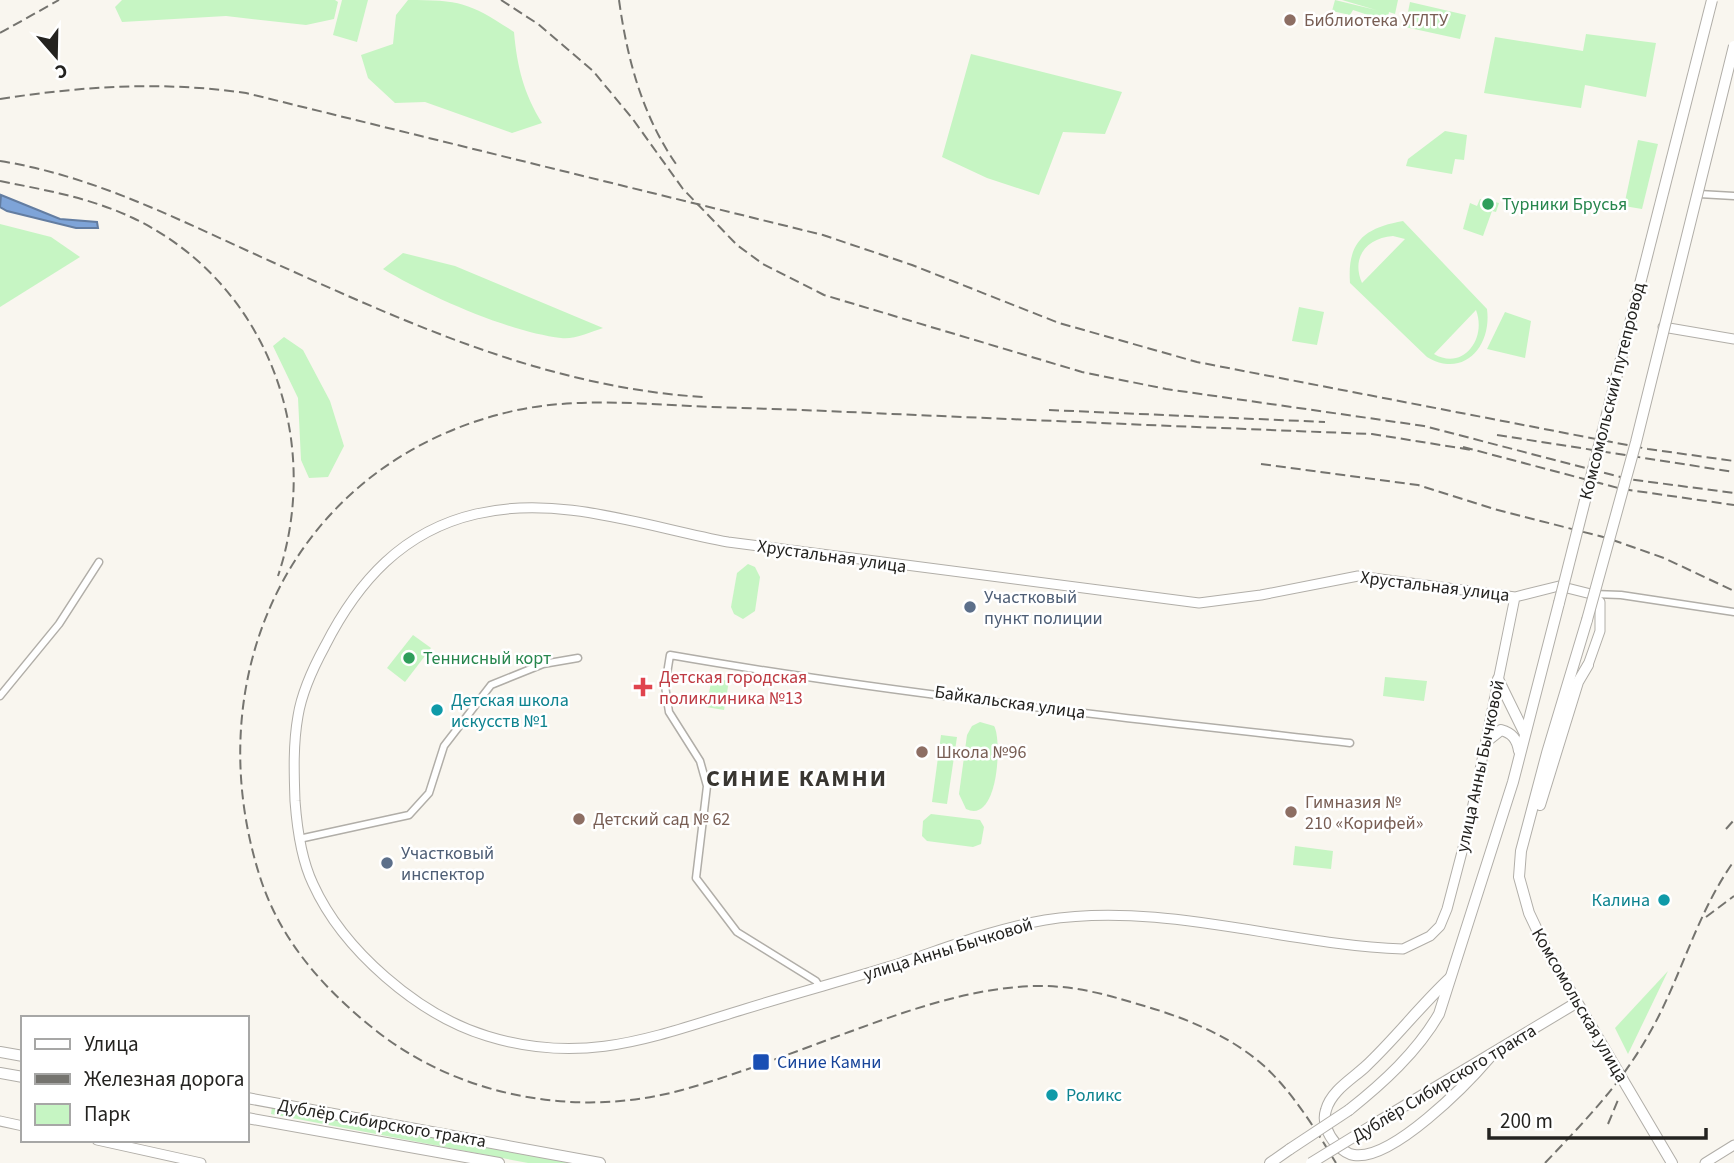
<svg xmlns="http://www.w3.org/2000/svg" width="1734" height="1163" font-family="'Source Sans 3',sans-serif">
<style>
.green{fill:#c6f5c3;fill-rule:evenodd}
.water{fill:#7ea4d8;stroke:#637da1;stroke-width:2}
.lines{fill:none;stroke-linecap:round;stroke-linejoin:round}
.street-casing{stroke:#b1aea8;stroke-width:9}
.secondary-casing{stroke:#b1aea8;stroke-width:11}
.primary-casing{stroke:#b1aea8;stroke-width:12}
.street{stroke:#fff;stroke-width:6}
.secondary{stroke:#fff;stroke-width:9}
.primary{stroke:#fff;stroke-width:10}
.rail{stroke:#75746f;stroke-width:2;stroke-dasharray:10 5;stroke-linecap:butt}
.primary-bridge-casing{stroke:#b1aea8;stroke-width:12;stroke-linecap:butt}
.primary-bridge{stroke:#fff;stroke-width:10}
.education-dot{fill:#8d6e63;stroke:#fff;stroke-width:2.5}
.leisure-dot{fill:#2e9e5b;stroke:#fff;stroke-width:2.5}
.service-dot{fill:#5c6f8a;stroke:#fff;stroke-width:2.5}
.health-dot{fill:#e0444e;stroke:#fff;stroke-width:2.5}
.culture-dot{fill:#0f9aa8;stroke:#fff;stroke-width:2.5}
.transit-dot{fill:#1a4fb4;stroke:#fff;stroke-width:2.5}
.labels{text-anchor:middle;stroke-width:5;stroke-linejoin:round;paint-order:stroke}
.education-label{font-size:18px;fill:#785e54;stroke:#fff;text-anchor:start}
.leisure-label{font-size:18px;fill:#27864d;stroke:#fff;text-anchor:start}
.street-label{font-size:18px;fill:#242320;stroke:#fff}
.service-label{font-size:18px;fill:#4e5e75;stroke:#fff;text-anchor:start}
.health-label{font-size:18px;fill:#be3a42;stroke:#fff;text-anchor:start}
.culture-label{font-size:18px;fill:#0d838f;stroke:#fff;text-anchor:start}
.transit-label{font-size:18px;fill:#164399;stroke:#fff;text-anchor:start}
.district-label{font-size:24px;font-weight:bold;letter-spacing:2px;fill:#393631;stroke:#fff}
</style>
<rect width="100%" height="100%" fill="#f9f6ef"/>
<g class="green">
<polygon points="122,0 335,0 338,2 334,19 306,25 226,16 122,22 115,7"/>
<polygon points="342,0 368,0 357,42 333,35"/>
<path d="M408,0C461,0 470,3 514,32C517,67 524,94 542,123L512,133L425,102L395,103L368,78L361,55L393,44L396,15Z"/>
<polygon points="1335,0 1376,10 1342,0 1398,0 1395,14 1389,12 1387,23 1366,19 1368,15 1353,10 1350,15 1332,11"/>
<polygon points="1410,2 1466,15 1460,39 1405,27"/>
<polygon points="1586,34 1656,43 1646,97 1585,85 1581,108 1484,93 1495,37 1583,51"/>
<polygon points="971,54 1122,92 1105,134 1063,132 1039,195 987,178 942,157"/>
<polygon points="1445,131 1467,135 1464,160 1455,159 1452,174 1406,166 1408,159"/>
<polygon points="1638,140 1658,144 1642,209 1624,206"/>
<polygon points="1480,199 1499,203 1496,212 1492,211 1483,236 1463,229 1470,203 1477,206"/>
<path d="M1403,221L1487,309C1492,346 1464,379 1427,357L1350,283C1347,242 1364,228 1403,221ZM1393,236L1405,239L1362,283C1351,258 1366,238 1393,236ZM1476,310C1487,339 1463,371 1434,354Z"/>
<polygon points="0,224 51,237 80,257 0,307"/>
<path d="M403,253L455,266L603,328C591,332 573,340 561,338C509,332 428,296 383,269Z"/>
<polygon points="1299,307 1324,312 1317,345 1292,341"/>
<polygon points="1505,312 1531,321 1525,358 1487,349"/>
<polygon points="284,337 303,350 330,401 344,446 328,477 309,478 301,460 298,398 273,346"/>
<polygon points="748,564 755,567 760,577 755,611 743,619 734,614 731,607 737,573"/>
<polygon points="413,635 431,648 405,682 387,668"/>
<polygon points="1385,677 1427,681 1424,701 1383,696"/>
<polygon points="712,678 729,681 724,710 706,707"/>
<path d="M980,722L994,726C1002,738 999,825 966,809L959,794L967,735L972,726Z"/>
<polygon points="941,735 957,737 947,804 932,802"/>
<polygon points="931,814 980,820 984,827 981,844 973,847 927,841 922,836 923,821"/>
<polygon points="1295,846 1333,851 1331,869 1293,865"/>
<polygon points="1668,971 1628,1054 1615,1028"/>
<polygon points="272,1107 570,1163 528,1163 271,1114"/>
</g>
<polygon class="water" points="1,195 60,219 97,222 98,228 76,228 7,211 0,207"/>
<g class="lines">
<defs>
<g id="street">
<polyline points="1699,194 1734,196"/>
<polyline points="1593,594 1621,595 1734,612"/>
<polyline points="0,696 59,624 99,562"/>
<polyline points="299,839 409,815 429,793 444,746 491,685 543,664 578,658"/>
<path d="M819,986L816,981L737,932L696,878L707,786L700,761L669,712L665,686L670,655C894,694 1125,718 1350,743"/>
</g>
<g id="secondary">
<polyline points="1663,327 1734,339"/>
<path d="M1515,597L1468,829L1447,909L1440,926L1430,936L1403,949C1286,945 1163,901 1045,920C992,929 941,950 891,966C842,981 793,994 745,1009C653,1037 584,1066 487,1036C418,1015 343,950 313,884C301,859 297,828 295,801C294,773 293,744 298,716C302,691 313,668 325,646C358,581 403,531 476,514C559,494 647,527 728,542L1199,603L1261,595L1358,576L1515,597L1559,586L1591,594L1600,602V631L1588,665"/>
<polyline points="0,1121 23,1126"/>
<polyline points="97,1140 201,1163"/>
<polyline points="1705,1163 1734,1145"/>
</g>
<g id="primary">
<polyline points="1587,620 1547,753 1521,851 1519,877 1529,913 1548,953 1672,1163"/>
<polyline points="1498,679 1524,732"/>
<path d="M1487,741L1501,730C1512,733 1517,739 1519,751"/>
<polyline points="1540,805 1578,682 1588,665"/>
<path d="M1450,978C1420,1006 1395,1039 1365,1067C1352,1079 1331,1091 1326,1110C1322,1122 1328,1135 1336,1144C1341,1149 1347,1154 1354,1155C1392,1161 1467,1084 1490,1057"/>
<polyline points="0,1052 23,1056"/>
<polyline points="0,1073 23,1077"/>
<polyline points="247,1098 600,1163"/>
<path d="M1349,1110C1383,1083 1417,1052 1439,1014L1513,782L1559,603"/>
<polyline points="247,1118 499,1163"/>
<polyline points="1381,1120 1576,1003"/>
<polyline points="1270,1163 1290,1149"/>
</g>
</defs>
<use href="#street" class="street-casing"/>
<use href="#secondary" class="secondary-casing"/>
<use href="#primary" class="primary-casing"/>
<use href="#street" class="street"/>
<use href="#secondary" class="secondary"/>
<use href="#primary" class="primary"/>
<g class="rail">
<polyline points="501,0 538,24 593,71 632,118 683,189 737,245 763,264 824,295 1082,372 1166,389 1424,426 1628,479 1734,493"/>
<path d="M619,0C627,58 642,115 676,164"/>
<polyline points="0,33 59,0"/>
<path d="M0,99C84,86 162,81 246,93L823,235L912,265L1059,323L1197,362L1648,449L1734,461"/>
<path d="M0,161C88,175 167,214 248,251C394,317 540,387 703,397"/>
<path d="M0,181C45,190 91,198 133,218C267,282 324,438 278,576"/>
<polyline points="1049,410 1325,422"/>
<polyline points="1497,435 1734,472"/>
<polyline points="1463,447 1622,489 1734,505"/>
<polyline points="1261,464 1418,485 1494,509 1607,538 1664,558 1734,591"/>
<polyline points="1726,829 1734,820"/>
<polyline points="1706,917 1734,896"/>
<polyline points="1608,1124 1618,1100"/>
<path d="M1336,1163C1316,1130 1292,1091 1263,1065C1229,1035 1183,1017 1141,1005C1105,994 1072,985 1034,986C971,988 909,1010 849,1032C794,1052 739,1074 682,1090C581,1118 466,1098 383,1036C328,994 281,943 260,877C194,671 297,460 513,411C571,398 631,403 690,406C735,408 781,409 826,411C1008,419 1190,427 1372,434L1472,450"/>
<path d="M1545,1163C1584,1122 1621,1084 1649,1034C1681,979 1695,916 1734,861"/>
</g>
<defs>
<g id="primary-bridge">
<polyline points="1559,603 1712,0"/>
<polyline points="1587,620 1636,442 1734,46"/>
<polyline points="1290,1149 1349,1110"/>
<polyline points="1311,1163 1381,1120"/>
</g>
</defs>
<use href="#primary-bridge" class="primary-bridge-casing"/>
<use href="#primary-bridge" class="primary-bridge"/>
</g>
<g class="education-dot">
<circle cx="1290" cy="20" r="7"/>
<circle cx="922" cy="752" r="7"/>
<circle cx="1291" cy="812" r="7"/>
<circle cx="579" cy="819" r="7"/>
</g>
<g class="leisure-dot">
<circle cx="1488" cy="204" r="7"/>
<circle cx="409" cy="658" r="7"/>
</g>
<g class="service-dot">
<circle cx="970" cy="607" r="7"/>
<circle cx="387" cy="863" r="7"/>
</g>
<path class="health-dot" d="M639.5 676.5h7v7h7v7h-7v7h-7v-7h-7v-7h7z"/>
<g class="culture-dot">
<circle cx="437" cy="710" r="7"/>
<circle cx="1664" cy="900" r="7"/>
<circle cx="1052" cy="1095" r="7"/>
</g>
<rect class="transit-dot" x="752" y="1053" width="18" height="18" rx="3.5"/>
<g class="labels">
<g class="education-label">
<text x="1304" y="26">Библиотека УГЛТУ</text>
<text x="936" y="758">Школа №96</text>
<text x="1305" y="808">Гимназия №<tspan x="1305" dy="21">210 «Корифей»</tspan></text>
<text x="593" y="825">Детский сад № 62</text>
</g>
<g class="leisure-label">
<text x="1502" y="210">Турники Брусья</text>
<text x="423" y="664">Теннисный корт</text>
</g>
<g class="street-label">
<text transform="translate(1612 391) rotate(-76)" y="6">Комсомольский путепровод</text>
<text transform="translate(832 556) rotate(8)" y="6">Хрустальная улица</text>
<text transform="translate(1435 586) rotate(7)" y="6">Хрустальная улица</text>
<text transform="translate(1010 702) rotate(8)" y="6">Байкальская улица</text>
<text transform="translate(1480 766) rotate(-78)" y="6">улица Анны Бычковой</text>
<text transform="translate(948 949) rotate(-17)" y="6">улица Анны Бычковой</text>
<text transform="translate(1580 1005) rotate(60)" y="6">Комсомольская улица</text>
<text transform="translate(1444 1083) rotate(-31)" y="6">Дублёр Сибирского тракта</text>
<text transform="translate(382 1123) rotate(10)" y="6">Дублёр Сибирского тракта</text>
</g>
<g class="service-label">
<text x="984" y="603">Участковый<tspan x="984" dy="21">пункт полиции</tspan></text>
<text x="401" y="859">Участковый<tspan x="401" dy="21">инспектор</tspan></text>
</g>
<g class="health-label">
<text x="659" y="683">Детская городская<tspan x="659" dy="21">поликлиника №13</tspan></text>
</g>
<g class="culture-label">
<text x="451" y="706">Детская школа<tspan x="451" dy="21">искусств №1</tspan></text>
<text x="1650" y="906" text-anchor="end">Калина</text>
<text x="1066" y="1101">Роликс</text>
</g>
<g class="transit-label">
<text x="777" y="1068">Синие Камни</text>
</g>
<g class="district-label">
<text x="797" y="786">СИНИЕ КАМНИ</text>
</g>
</g>
<rect x="21" y="1016" width="228" height="126" fill="#ffffff" stroke="#a7a7a6" stroke-width="2"/>
<rect x="35" y="1039" width="35" height="10" fill="#ffffff" stroke="#a7a7a6" stroke-width="2"/>
<text x="84" y="1051" font-size="21" fill="#242320">Улица</text>
<rect x="35" y="1074" width="35" height="10" fill="#75746f" stroke="#a7a7a6" stroke-width="2"/>
<text x="84" y="1086" font-size="21" fill="#242320">Железная дорога</text>
<rect x="35" y="1104" width="35" height="21" fill="#c6f5c3" stroke="#a7a7a6" stroke-width="2"/>
<text x="84" y="1121" font-size="21" fill="#242320">Парк</text>
<g transform="translate(56 56) rotate(160)" stroke="#ffffff" stroke-width="5" paint-order="stroke">
<path d="M0-5L12 26L0 18L-12 26Z" fill="#242320"/>
<text y="-10" font-size="19" font-weight="bold" text-anchor="middle" fill="#242320">С</text>
</g>
<path d="M1489 1128v10h217v-10" fill="none" stroke="#242320" stroke-width="3.5"/>
<text x="1500" y="1128" font-size="21" fill="#242320" stroke="#ffffff" stroke-width="5" paint-order="stroke">200 m</text>
</svg>
